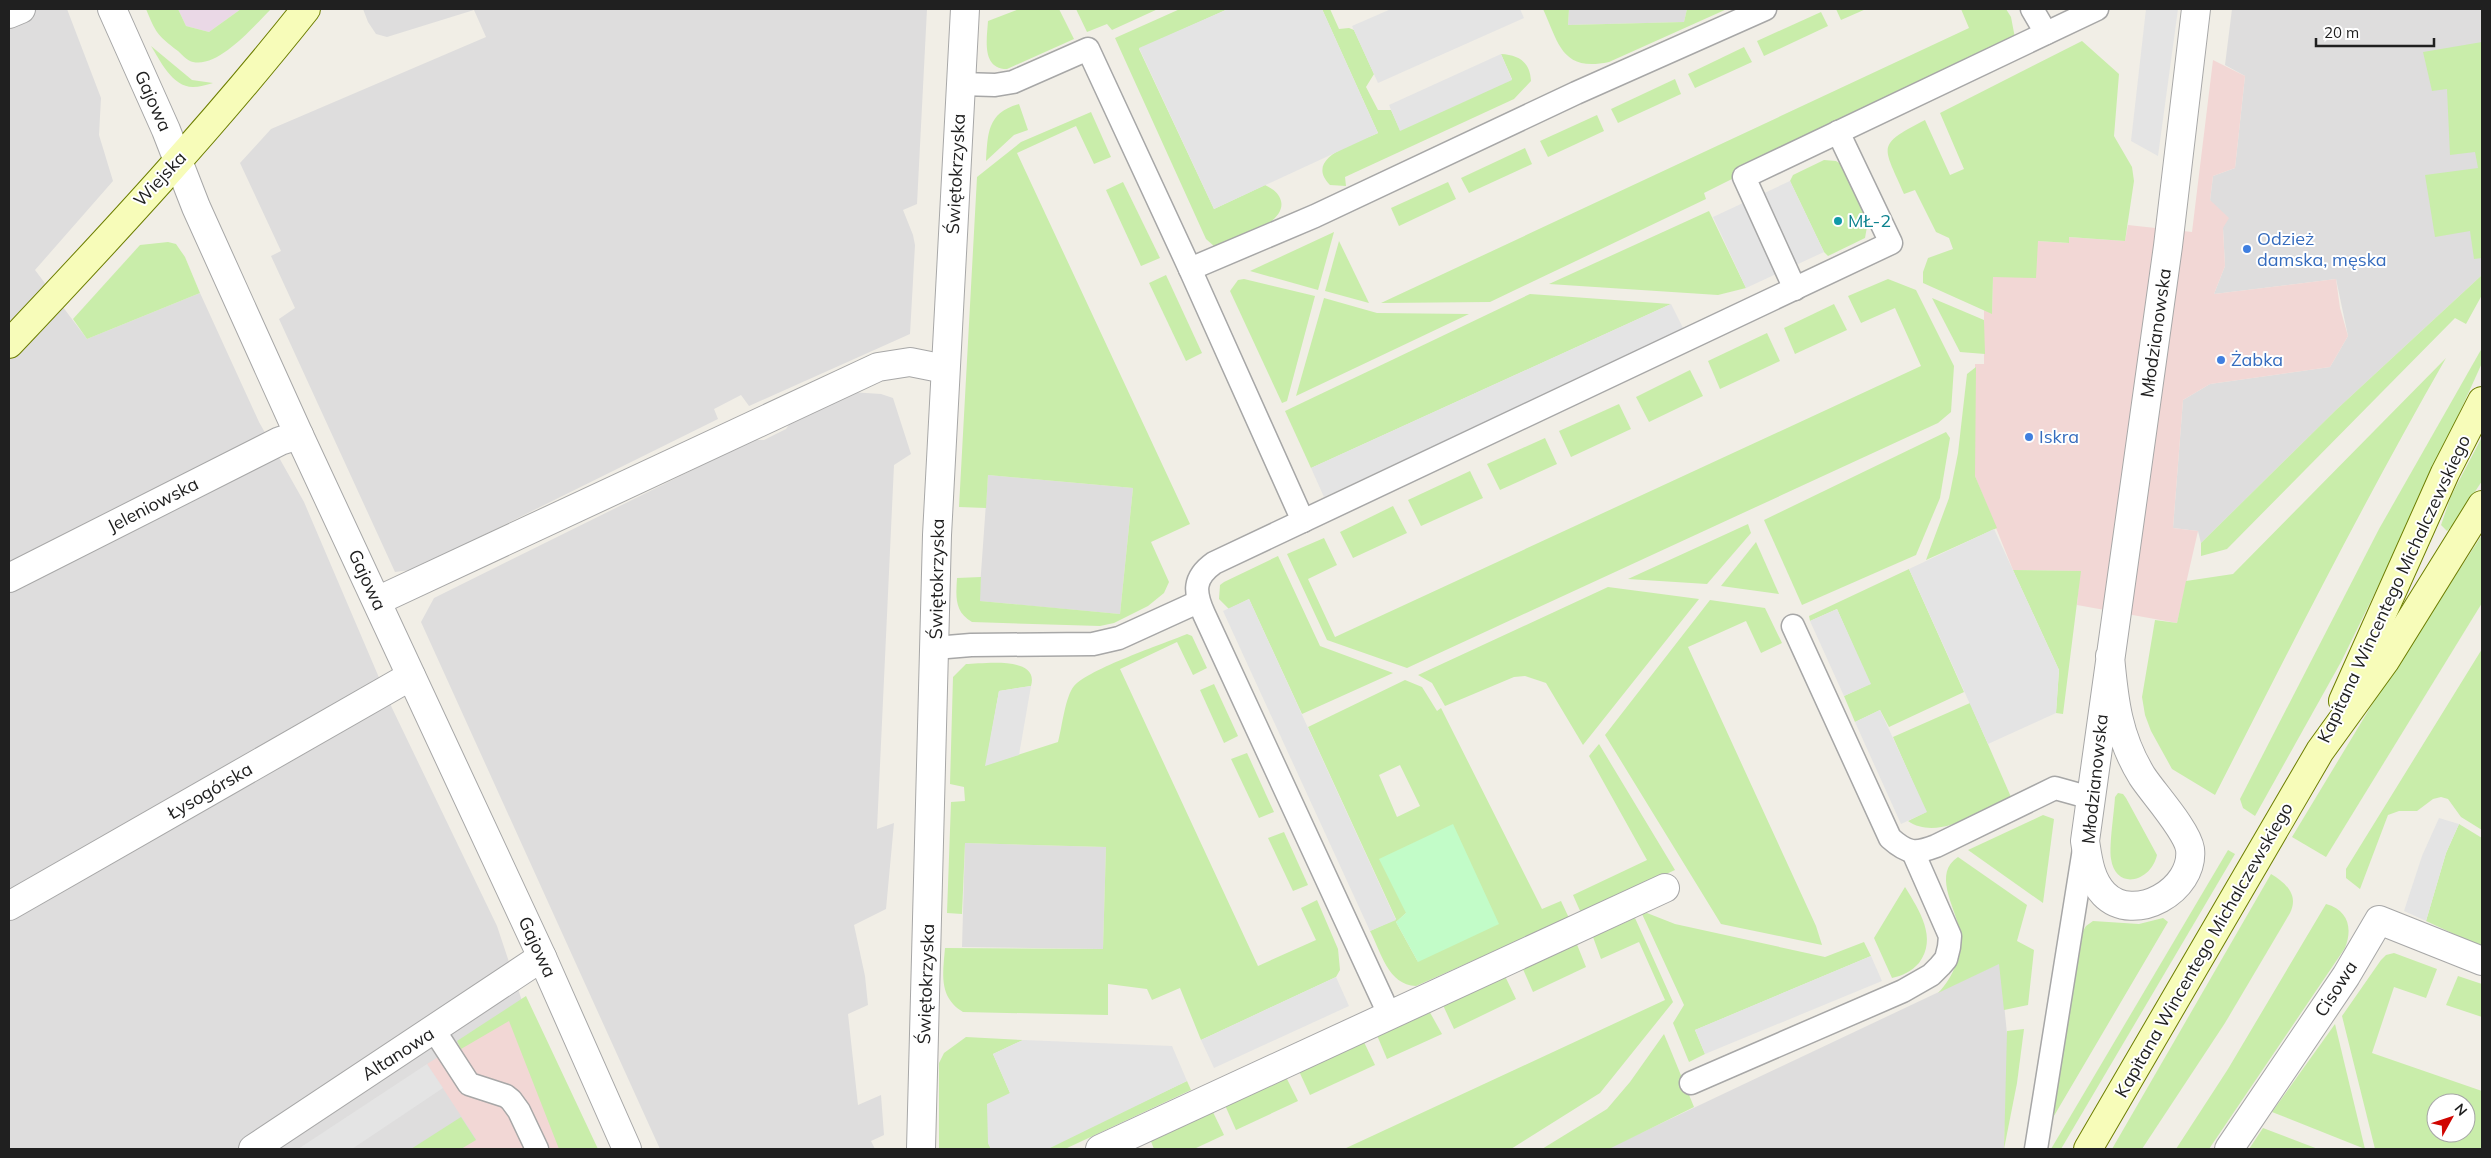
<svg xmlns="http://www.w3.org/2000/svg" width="2491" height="1158" font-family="Mulish,sans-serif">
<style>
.residential{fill:#dedddd}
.commercial{fill:#f2d7d5}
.industrial{fill:#ead8e6}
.grass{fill:#c9edaa;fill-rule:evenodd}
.park{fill:#c2fcc8}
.parking{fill:#e4e4e4}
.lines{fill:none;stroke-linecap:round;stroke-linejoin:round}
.lane-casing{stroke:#a7a7a7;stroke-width:25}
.street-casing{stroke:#a7a7a7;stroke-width:30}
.secondary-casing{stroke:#6d7e00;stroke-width:30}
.lane{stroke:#fff;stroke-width:22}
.street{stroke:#fff;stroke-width:28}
.secondary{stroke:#f7fcb9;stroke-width:28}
.culture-dot{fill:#0f9aa8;stroke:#fff;stroke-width:2}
.shop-dot{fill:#3f7fe0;stroke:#fff;stroke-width:2}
.labels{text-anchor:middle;stroke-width:4;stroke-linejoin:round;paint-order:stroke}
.street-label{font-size:18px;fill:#202020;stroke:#fff}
.culture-label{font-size:18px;fill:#0d838f;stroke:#fff;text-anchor:start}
.shop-label{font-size:18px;fill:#366cbe;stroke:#fff;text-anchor:start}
</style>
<rect width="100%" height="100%" fill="#f1eee6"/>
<g class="residential">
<polygon points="9,9 67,9 101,98 99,135 113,181 35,270 87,339 200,293 259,422 304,502 392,708 497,926 523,1004 590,1149 9,1149"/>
<polygon points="363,9 927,9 917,204 903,210 913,235 915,245 910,334 749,406 741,395 714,409 718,419 423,565 411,570 395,572 279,319 295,308 271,256 281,251 240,163 271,129 486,37 474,10 387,37 376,34 368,22"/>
<polygon points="1569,9 1687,9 1684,22 1568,25"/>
<polygon points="2232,9 2482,9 2482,275 2336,410 2201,543 2198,531 2173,528 2183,400 2210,384 2330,367 2348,336 2336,279 2214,294 2225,266 2223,228 2210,200 2213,176 2235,168 2245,76 2225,65"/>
<polygon points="851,392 881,394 893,398 911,454 894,465 877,829 894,823 886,909 854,925 865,976 868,1005 848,1014 858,1105 881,1095 884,1135 871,1141 875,1149 660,1149 421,622 434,598 753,440 764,440 786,429 793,419"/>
<polygon points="988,475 1133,488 1120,614 979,601"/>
<polygon points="965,843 1106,847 1103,949 962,947"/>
<polygon points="2000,963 2008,1044 2004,1149 1607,1149"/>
</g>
<g class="commercial">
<polygon points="2213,60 2245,76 2235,168 2213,176 2210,200 2229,218 2223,228 2225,266 2214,294 2336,279 2340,308 2348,336 2330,367 2210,384 2183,400 2173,528 2198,531 2177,623 2077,605 2080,571 2013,570 1975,476 1975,364 1984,364 1984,310 1992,313 1993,277 2038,241 2068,243 2068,237 2125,241 2128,225 2192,232"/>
<polygon points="523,1004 590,1149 461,1149 476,1139 427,1064"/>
</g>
<polygon class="industrial" points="178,9 241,9 209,32 186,26"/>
<g class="grass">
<path d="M146,9H178L186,26L209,32L241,9H271C254,26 219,68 193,62C188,61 182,55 178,51C157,35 156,33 146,9Z"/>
<path d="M1019,9H1059L1074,39L1007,69C981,69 987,38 988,21Z"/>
<polygon points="1076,9 1158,9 1112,30 1107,24 1087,32"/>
<path d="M1180,9H1228L1139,49L1214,209L1265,185C1273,189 1279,193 1281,201C1287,225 1232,240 1215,247L1206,239L1115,38Z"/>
<path d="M1322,9H1330L1339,29L1349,28L1354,30L1374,74L1366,87L1378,110H1391L1400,130L1512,79L1501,54C1519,55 1530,62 1531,81L1514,99L1345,177L1346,186L1330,185C1302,157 1359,142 1378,133Z"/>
<path d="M1543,9H1569L1568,25L1684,22L1687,9H1727L1609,62C1562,72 1559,44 1543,9Z"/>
<polygon points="1836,9 1866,9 1841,20"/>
<polygon points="1961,9 2006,9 2011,17 2015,38 1704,193 1706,199 1490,302 1381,303 1969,28"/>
<polygon points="1821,12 1828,26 1764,56 1757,41"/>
<path d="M2082,41L2119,74L2114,136L2132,167L2134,181L2125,241L2069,237V243L2038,241L2036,278L1993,277L1992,314L1923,283V272L1928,258L1953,249L1949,238L1936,232L1915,190L1904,194C1883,145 1875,146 1925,120L1950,175L1964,169L1940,113Z"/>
<polygon points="2482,42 2482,258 2474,259 2470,231 2435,237 2425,175 2478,168 2475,152 2450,155 2447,89 2432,91 2423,52"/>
<path d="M151,46L192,80L213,83C206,85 199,87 193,87C172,87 160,60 151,46Z"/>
<polygon points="1744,47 1752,62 1695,88 1688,74"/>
<polygon points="1675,79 1681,94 1618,123 1611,109"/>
<path d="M1019,104L1028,130L1014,135L986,161C988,133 987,113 1019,104Z"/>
<path d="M1091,112L1111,157L1094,164L1076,126L1017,153L1190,524L1151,542L1169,582L1164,593L1148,606L1114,623L1100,626L972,622C954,612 956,596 957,578L981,577L980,601L1120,614L1133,488L988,475L986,508L959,507L977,177L1021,142Z"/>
<polygon points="1597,115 1604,131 1548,157 1540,141"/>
<polygon points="1525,148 1532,164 1469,193 1461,178"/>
<polygon points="1824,160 1836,161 1844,166 1868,221 1865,238 1828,256 1824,252 1790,181 1793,175"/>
<polygon points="1123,182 1160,258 1141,266 1106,190"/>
<polygon points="1448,182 1456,199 1399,226 1391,208"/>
<polygon points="1709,211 1746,288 1718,295 1549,284"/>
<polygon points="1334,232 1318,290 1250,271"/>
<polygon points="1339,241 1369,303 1325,291"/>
<polygon points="168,242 176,244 185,257 200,293 87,339 73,319 140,245"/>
<polygon points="1166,275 1202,353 1186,361 1149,283"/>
<polygon points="2482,275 2482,295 2466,324 2455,318 2227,549 2201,556 2201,543 2336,410"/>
<polygon points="1244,279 1315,296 1287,401 1282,403 1230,291 1238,280"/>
<polygon points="1888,279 1916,290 1954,366 1951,412 1938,423 1407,668 1327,640 1287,554 1324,538 1337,565 1308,579 1335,637 1921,366 1895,308 1861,323 1848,296"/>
<polygon points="1530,294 1671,304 1311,468 1285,411"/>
<polygon points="1324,298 1377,313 1469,314 1296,396"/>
<polygon points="1932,298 1984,320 1985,354 1960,352"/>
<polygon points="1834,304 1847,330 1795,354 1784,328"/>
<polygon points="1767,333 1780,361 1720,389 1708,361"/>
<polygon points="2482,348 2482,363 2413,515 2341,662 2255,816 2243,808 2240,799 2379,529"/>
<path d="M2446,358C2364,501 2290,648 2215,795L2172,769L2151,731L2145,715L2142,697L2155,620L2177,623L2186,581L2233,574Z"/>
<polygon points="1976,367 1975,476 1997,528 1926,560 1949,498 1958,453 1967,374"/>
<polygon points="1690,370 1703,396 1649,422 1636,397"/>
<polygon points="1619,404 1631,429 1571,457 1559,431"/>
<polygon points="1946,432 1950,438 1940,498 1916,555 1802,605 1764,520"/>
<polygon points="2482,437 2482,481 2453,525 2447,531 2441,525 2451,496"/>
<polygon points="1545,438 1557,464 1500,490 1487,464"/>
<polygon points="1470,471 1483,498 1421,526 1408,500"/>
<polygon points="1393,506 1407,533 1353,558 1340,532"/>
<polygon points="1748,524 1751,533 1707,584 1628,579"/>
<polygon points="2482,535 2482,603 2326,857 2292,837 2379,693"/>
<polygon points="1756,542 1779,594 1721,586"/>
<polygon points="1278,556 1320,646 1393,673 1302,714 1249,599 1229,609 1219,599 1220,585 1224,582"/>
<polygon points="1909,569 1964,692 1889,727 1880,710 1855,722 1844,696 1870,684 1837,609 1810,621 1809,616"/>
<polygon points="2013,570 2081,571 2063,714 2056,713 2059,670"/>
<polygon points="1608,587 1699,599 1583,745 1546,683 1525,676 1514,677 1445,706 1432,683 1418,675"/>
<polygon points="1710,600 1765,608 1782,643 1761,653 1746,621 1688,647 1816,926 1822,945 1721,924 1605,735"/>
<path d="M1187,634L1192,636L1207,668L1193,675L1177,642L1120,669L1258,966L1316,940L1301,908L1317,900L1338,949L1340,970L1336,977L1201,1040L1180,988L1152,1000L1147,989L1108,984V1015L963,1012C938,997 943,973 945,948L1103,949L1106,847L965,843L962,914L947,913L951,802L965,801L964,787L950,784L953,677L966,664C982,664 1040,655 1031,686L999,691L986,765L1058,742C1062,728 1065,697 1074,686C1089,669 1163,644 1187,634Z"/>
<polygon points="2482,649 2482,830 2461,817 2448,799 2441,797 2433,799 2417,811 2399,811 2388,815 2360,889 2346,878 2346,869"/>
<path d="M1405,680L1422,687L1437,711L1441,708L1542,909L1561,901L1569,918L1416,986C1388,985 1381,952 1370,931L1396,919L1308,727ZM1400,765L1420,806L1397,817L1379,775ZM1406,913L1418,962L1396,922Z"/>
<polygon points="1214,684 1238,736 1224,743 1200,690"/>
<path d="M1970,703L2011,797C1983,810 1938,842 1908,821L1926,812L1893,737Z"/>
<polygon points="1599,744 1675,870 1581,913 1573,895 1647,860 1589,756"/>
<polygon points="1247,753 1274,812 1259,818 1231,759"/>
<path d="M2118,793L2123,794L2126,798L2157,855C2151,882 2116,891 2111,859C2109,844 2114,814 2115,797Z"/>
<polygon points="2043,815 2054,819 2043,903 1968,850"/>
<polygon points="2459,824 2482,838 2482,947 2426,921 2446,853"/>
<polygon points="1284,832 1308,885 1293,891 1268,838"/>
<polygon points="2228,850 2235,854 2061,1149 2051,1149"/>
<path d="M1958,857L2027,905L2017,941L2034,950L2028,1005L2004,1010L1999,964L1938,993C1954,977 1964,951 1959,928C1954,905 1933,873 1958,857Z"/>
<path d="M2271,874C2286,883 2299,895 2290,913L2225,1023L2142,1149H2112Z"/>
<path d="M1905,887C1919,910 1938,938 1919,963C1912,971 1902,976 1892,978L1874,938Z"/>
<path d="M2326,904C2348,910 2353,928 2345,948L2209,1149H2176L2228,1069Z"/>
<polygon points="1647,913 1675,924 1825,957 1864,942 1871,956 1695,1030 1705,1054 1689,1062 1673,1023 1684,1005 1642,914"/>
<polygon points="1635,918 1673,1002 1600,1093 1511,1149 1344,1149 1665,1000 1639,942 1601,959 1593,937"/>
<polygon points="2163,918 2168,922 2051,1121 2080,936 2086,926 2093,921 2139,924"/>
<polygon points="1576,942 1586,967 1533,992 1522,967"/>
<path d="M2394,953L2437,969L2426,998L2394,987L2372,1053L2482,1091V1149H2375L2342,1016L2381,960L2386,955ZM2436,1103H2466V1133H2436Z"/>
<polygon points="1504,974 1516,999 1454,1029 1442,1003"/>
<polygon points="2458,976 2482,984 2482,1017 2446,1005"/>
<polygon points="526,996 598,1149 559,1149 509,1021 461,1049 457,1041"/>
<polygon points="1428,1009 1442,1034 1387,1059 1376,1033"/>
<polygon points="2335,1024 2365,1149 2272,1112"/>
<polygon points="2024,1029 2017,1083 2004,1149 2007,1031"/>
<polygon points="1664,1034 1694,1107 1609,1149 1542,1149 1607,1109 1630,1082"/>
<polygon points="966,1037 1023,1040 993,1054 1010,1093 988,1143 991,1149 939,1149 939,1063 944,1053"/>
<polygon points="1363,1040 1375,1065 1310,1095 1298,1069"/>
<polygon points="1285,1075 1298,1101 1236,1130 1224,1103"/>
<polygon points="1187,1081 1191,1090 1065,1149 1044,1149"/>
<polygon points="1212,1110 1224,1135 1194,1149 1154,1149 1150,1139"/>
<polygon points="461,1117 476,1140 461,1149 411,1149"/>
<polygon points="2263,1128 2318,1149 2249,1149"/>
</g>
<polygon class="park" points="1453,824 1499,924 1418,962 1396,922 1406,913 1379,859"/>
<g class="parking">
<polygon points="1228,9 1322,9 1378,133 1214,209 1139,48"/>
<polygon points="1391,9 1520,9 1524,18 1378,83 1352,26"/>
<polygon points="2146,9 2178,9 2158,156 2131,141"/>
<polygon points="1501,54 1512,80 1400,131 1389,105"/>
<polygon points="1790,181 1824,252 1746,288 1713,217"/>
<polygon points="1671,304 1684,330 1324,497 1311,468"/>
<polygon points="1994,529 2059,670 2056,713 1988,744 1909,569"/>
<polygon points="1249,599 1396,920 1370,931 1223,611"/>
<polygon points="1837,609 1871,684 1844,696 1810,621"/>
<polygon points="1031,686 1019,755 985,766 999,691"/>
<polygon points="1880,710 1927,812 1901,824 1855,722"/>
<polygon points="2439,818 2459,824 2446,853 2426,921 2404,911 2422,856"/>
<polygon points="1871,956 1882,981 1705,1054 1695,1030"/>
<polygon points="1336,977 1349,1006 1214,1068 1201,1040"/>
<polygon points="1023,1040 1172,1046 1187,1081 1048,1149 991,1149 988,1143 987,1104 1010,1093 993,1054"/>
<polygon points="427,1064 443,1088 352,1149 298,1149"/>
</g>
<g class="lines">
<defs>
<g id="lane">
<polyline points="2032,9 2046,33"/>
<polyline points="961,84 995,85 1013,82 1088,49 1190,269 1303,521"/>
<polyline points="1190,269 1315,216 1576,93 1765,9"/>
<polyline points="1795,289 1744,177 2097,9"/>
<path d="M1793,626L1890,838C1908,854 1915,854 1936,846L2055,788L2091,798"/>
<polyline points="935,648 971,645 1093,644 1119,638 1198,602"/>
<path d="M1389,1014L1204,614C1194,592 1193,578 1214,563L1891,243L1838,132"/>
<polyline points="434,1030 469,1084 506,1096 511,1100 519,1111 537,1149"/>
<polyline points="1691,1083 1903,991 1931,975 1940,966 1946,959 1949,947 1950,936 1913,852"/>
<polyline points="2036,1149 2084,849"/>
</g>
<g id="street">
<polyline points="112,9 166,130 196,207 299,435 542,957 627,1149"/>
<polyline points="9,14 21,9"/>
<polyline points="9,578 280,441 299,435"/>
<polyline points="377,601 878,367 910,362 945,369"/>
<path d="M2110,656C2114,701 2118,737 2142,776C2153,793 2187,830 2190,849C2195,890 2134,925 2104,894C2090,879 2088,860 2085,841L2168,246L2196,9"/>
<polyline points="9,906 411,676"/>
<polyline points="253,1149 542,957"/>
<polyline points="921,1149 937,535 965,9"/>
<polyline points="1100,1149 1665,888"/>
<polyline points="2229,1149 2346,976 2379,920 2482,961"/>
</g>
<g id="secondary">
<path d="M9,344C112,235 213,126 306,9"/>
<polyline points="2343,701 2445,473 2482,401"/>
<polyline points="2088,1149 2320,751 2385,661 2482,505"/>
</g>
</defs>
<use href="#lane" class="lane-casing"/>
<use href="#street" class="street-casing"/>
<use href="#secondary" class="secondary-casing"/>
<use href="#lane" class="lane"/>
<use href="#street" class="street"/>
<use href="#secondary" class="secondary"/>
</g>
<circle class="culture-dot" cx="1838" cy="221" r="5"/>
<g class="shop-dot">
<circle cx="2247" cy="249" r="5"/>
<circle cx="2221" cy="360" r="5"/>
<circle cx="2029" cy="437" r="5"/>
</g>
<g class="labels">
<g class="street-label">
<text transform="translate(153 101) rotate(66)" y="6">Gajowa</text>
<text transform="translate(956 174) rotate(-87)" y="6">Świętokrzyska</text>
<text transform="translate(160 179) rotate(-47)" y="6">Wiejska</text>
<text transform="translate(2156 333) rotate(-82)" y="6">Młodzianowska</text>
<text transform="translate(153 505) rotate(-27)" y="6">Jeleniowska</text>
<text transform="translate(937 579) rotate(-89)" y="6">Świętokrzyska</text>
<text transform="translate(367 580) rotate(65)" y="6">Gajowa</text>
<text transform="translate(2394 589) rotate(-65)" y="6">Kapitana Wincentego Michalczewskiego</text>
<text transform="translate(2095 779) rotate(-84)" y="6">Młodzianowska</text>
<text transform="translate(210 791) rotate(-30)" y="6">Łysogórska</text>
<text transform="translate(537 947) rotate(65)" y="6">Gajowa</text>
<text transform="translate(2204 950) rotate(-60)" y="6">Kapitana Wincentego Michalczewskiego</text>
<text transform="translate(926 984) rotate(-88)" y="6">Świętokrzyska</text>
<text transform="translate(2336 989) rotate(-57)" y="6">Cisowa</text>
<text transform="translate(398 1054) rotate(-33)" y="6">Altanowa</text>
</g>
<g class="culture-label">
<text x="1848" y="227">MŁ-2</text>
</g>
<g class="shop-label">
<text x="2257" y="245">Odzież<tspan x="2257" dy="21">damska, męska</tspan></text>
<text x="2231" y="366">Żabka</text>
<text x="2039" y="443">Iskra</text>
</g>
</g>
<rect width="2491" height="1158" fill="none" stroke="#202020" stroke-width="20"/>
<g transform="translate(2451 1118) rotate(50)"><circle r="24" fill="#ffffff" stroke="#a6a6a6"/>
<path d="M0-4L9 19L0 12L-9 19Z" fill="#d00500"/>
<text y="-8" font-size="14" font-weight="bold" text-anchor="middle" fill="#202020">N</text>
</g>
<path d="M2316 38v8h118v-8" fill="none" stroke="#202020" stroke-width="2.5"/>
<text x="2324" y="38" font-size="15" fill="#202020" stroke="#ffffff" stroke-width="4" paint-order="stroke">20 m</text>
</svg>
